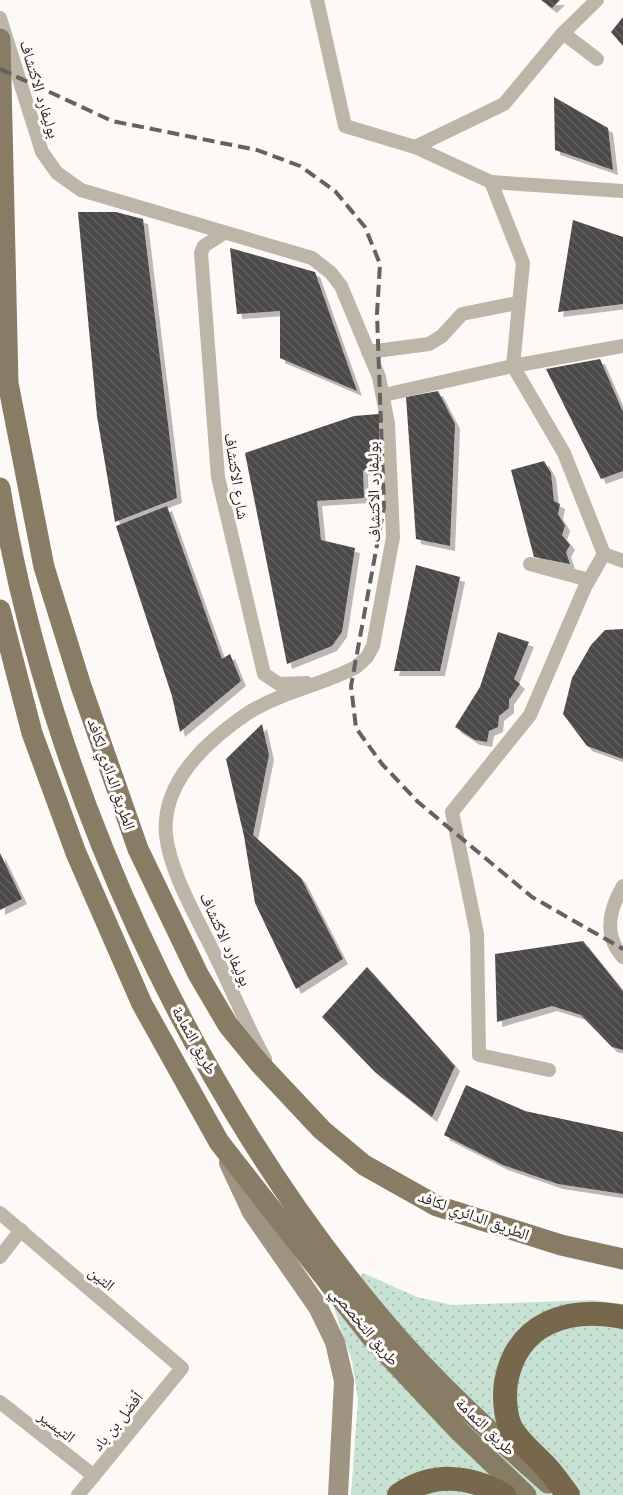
<svg xmlns="http://www.w3.org/2000/svg" width="623" height="1495" font-family="Helvetica,'Noto Naskh Arabic',sans-serif">
<style>
.grass{fill:url(#grass-dots)}
.building{fill:url(#building-back-hatch);filter:url(#shadow)}
.lines{fill:none;stroke-linecap:round;stroke-linejoin:round}
.street{stroke:#bcb5a8;stroke-width:14}
.secondary{stroke:#9e9481;stroke-width:20}
.primary{stroke:#887c65;stroke-width:21}
.highway{stroke:#76674d;stroke-width:24}
.rail{stroke:#646161;stroke-width:4;stroke-dasharray:12 6;stroke-linecap:butt}
.labels{text-anchor:middle;stroke-width:6;stroke-linejoin:round;paint-order:stroke}
.street-label{font-size:16px;fill:#211f1f;stroke:#fdf9f7}
</style>
<defs>
<pattern id="grass-dots" width="8" height="8" patternUnits="userSpaceOnUse" patternTransform="scale(1.5)"><rect width="8" height="8" fill="#c7e2d3"/><path d="M2 2h.1M6 6h.1" fill="none" stroke="#abc1b5" stroke-width="1.8" stroke-linecap="round"/></pattern>
<pattern id="building-back-hatch" width="6" height="6" patternUnits="userSpaceOnUse" patternTransform="scale(1.5)"><rect width="6" height="6" fill="#4c4948"/><path d="M-1 5l2 2M0 0l6 6M5-1l2 2" fill="none" stroke="#62605f"/></pattern>
<filter id="shadow"><feDropShadow dx="5" dy="5" stdDeviation="0" flood-color="#0004"/></filter>
</defs>
<rect width="100%" height="100%" fill="#fdf9f7"/>
<polygon class="grass" points="363,1273 417,1297 452,1305 593,1300 623,1304 623,1495 351,1495 358,1400 352,1361 334,1308"/>
<g class="building">
<polygon points="541,0 560,0 552,8"/>
<polygon points="623,17 623,46 611,32"/>
<polygon points="554,97 608,128 613,170 555,150"/>
<polygon points="78,212 116,212 143,219 177,498 115,522 97,416"/>
<polygon points="573,220 623,237 623,304 558,312"/>
<polygon points="230,248 315,272 357,391 280,358 280,311 237,314"/>
<polygon points="600,359 623,412 623,471 601,479 546,369"/>
<polygon points="438,391 455,424 450,546 416,539 406,397"/>
<polygon points="379,414 379,446 369,467 363,471 364,498 317,501 321,540 355,548 342,632 332,646 287,664 245,453 354,416"/>
<polygon points="544,461 551,473 554,501 560,504 558,514 565,526 562,535 570,545 566,552 570,564 534,557 511,470"/>
<polygon points="167,506 222,659 230,654 241,681 180,732 172,696 116,526"/>
<polygon points="416,565 460,577 440,671 394,671"/>
<polygon points="623,629 623,759 587,746 563,714 572,678 591,645 605,630"/>
<polygon points="498,632 529,642 514,679 520,684 509,700 509,708 499,716 498,727 489,731 487,742 475,740 455,727 480,687"/>
<polygon points="262,724 269,755 253,835 301,878 343,959 296,989 255,903 244,836 226,759"/>
<polygon points="0,853 22,899 0,910"/>
<polygon points="583,941 623,991 623,1050 612,1047 581,1015 552,1006 497,1022 495,954"/>
<polygon points="367,967 455,1066 432,1117 375,1072 322,1017"/>
<polygon points="466,1085 525,1111 623,1132 623,1194 558,1184 503,1165 444,1135"/>
</g>
<g class="lines">
<g class="street">
<polyline points="317,0 345,126 415,147 504,104 563,33 597,0"/>
<path d="M0,18L42,152L57,173L81,190L312,258L331,273L341,286L379,377L388,424L393,537L373,646L367,657L356,667C322,685 281,692 248,713C208,740 161,782 166,835C170,872 196,916 212,949C230,985 245,1023 265,1059"/>
<polyline points="563,33 597,59"/>
<polyline points="415,147 491,182 523,263 513,366 564,453 604,554 623,561"/>
<polyline points="491,182 623,191"/>
<polyline points="224,233 204,246 201,253 218,477 264,674 279,684 307,683"/>
<polyline points="368,352 429,344 442,336 462,314 517,303"/>
<polyline points="384,395 513,366 623,346"/>
<polyline points="530,564 589,580"/>
<path d="M623,886C609,910 603,935 623,957"/>
<polyline points="549,1070 479,1055 477,934 452,812 530,715 585,587 604,554"/>
<polyline points="0,1213 182,1368 78,1495"/>
<polyline points="0,1257 21,1230"/>
<polyline points="0,1402 94,1476"/>
</g>
<polyline class="secondary" points="229,1163 252,1212 318,1307 335,1342 344,1381 338,1495"/>
<g class="primary">
<polyline points="0,39 8,383 44,567 81,686 138,849 198,974 228,1025 260,1064 322,1130 364,1165 437,1206 561,1245 623,1259"/>
<path d="M0,488C48,781 193,1098 386,1324C435,1382 491,1433 548,1483"/>
<polyline points="0,610 32,733 76,853 142,1004 219,1142 372,1338 460,1432 526,1495"/>
</g>
<g class="highway">
<path d="M399,1495C432,1472 469,1475 504,1495"/>
<path d="M568,1495C562,1487 555,1477 548,1469C536,1455 521,1445 511,1428C505,1416 504,1396 506,1382C517,1322 569,1306 623,1317"/>
</g>
<polyline class="rail" points="0,69 112,121 257,150 300,166 335,191 365,227 380,264 377,314 384,507 351,686 356,728 382,764 418,802 532,897 623,949"/>
</g>
<g class="labels">
<g class="street-label">
<text transform="translate(40 89) rotate(73)" y="6">بوليفارد الاكتشاف</text>
<text transform="translate(237 476) rotate(81)" y="6">شارع الاكتشاف</text>
<text transform="translate(373 492) rotate(-91)" y="6">بوليفارد الاكتشاف</text>
<text transform="translate(112 774) rotate(71)" y="6">الطريق الدائري لكافد</text>
<text transform="translate(226 939) rotate(65)" y="6">بوليفارد الاكتشاف</text>
<text transform="translate(195 1040) rotate(61)" y="6">طريق الثمامة</text>
<text transform="translate(474 1215) rotate(20)" y="6">الطريق الدائري لكافد</text>
<text transform="translate(102 1278) rotate(40)" y="6">التين</text>
<text transform="translate(365 1326) rotate(50)" y="6">طريق التخصصي</text>
<text transform="translate(117 1421) rotate(-51)" y="6">أفضل بن باد</text>
<text transform="translate(57 1426) rotate(38)" y="6">التيسير</text>
<text transform="translate(486 1426) rotate(44)" y="6">طريق الثمامة</text>
</g>
</g>
</svg>
